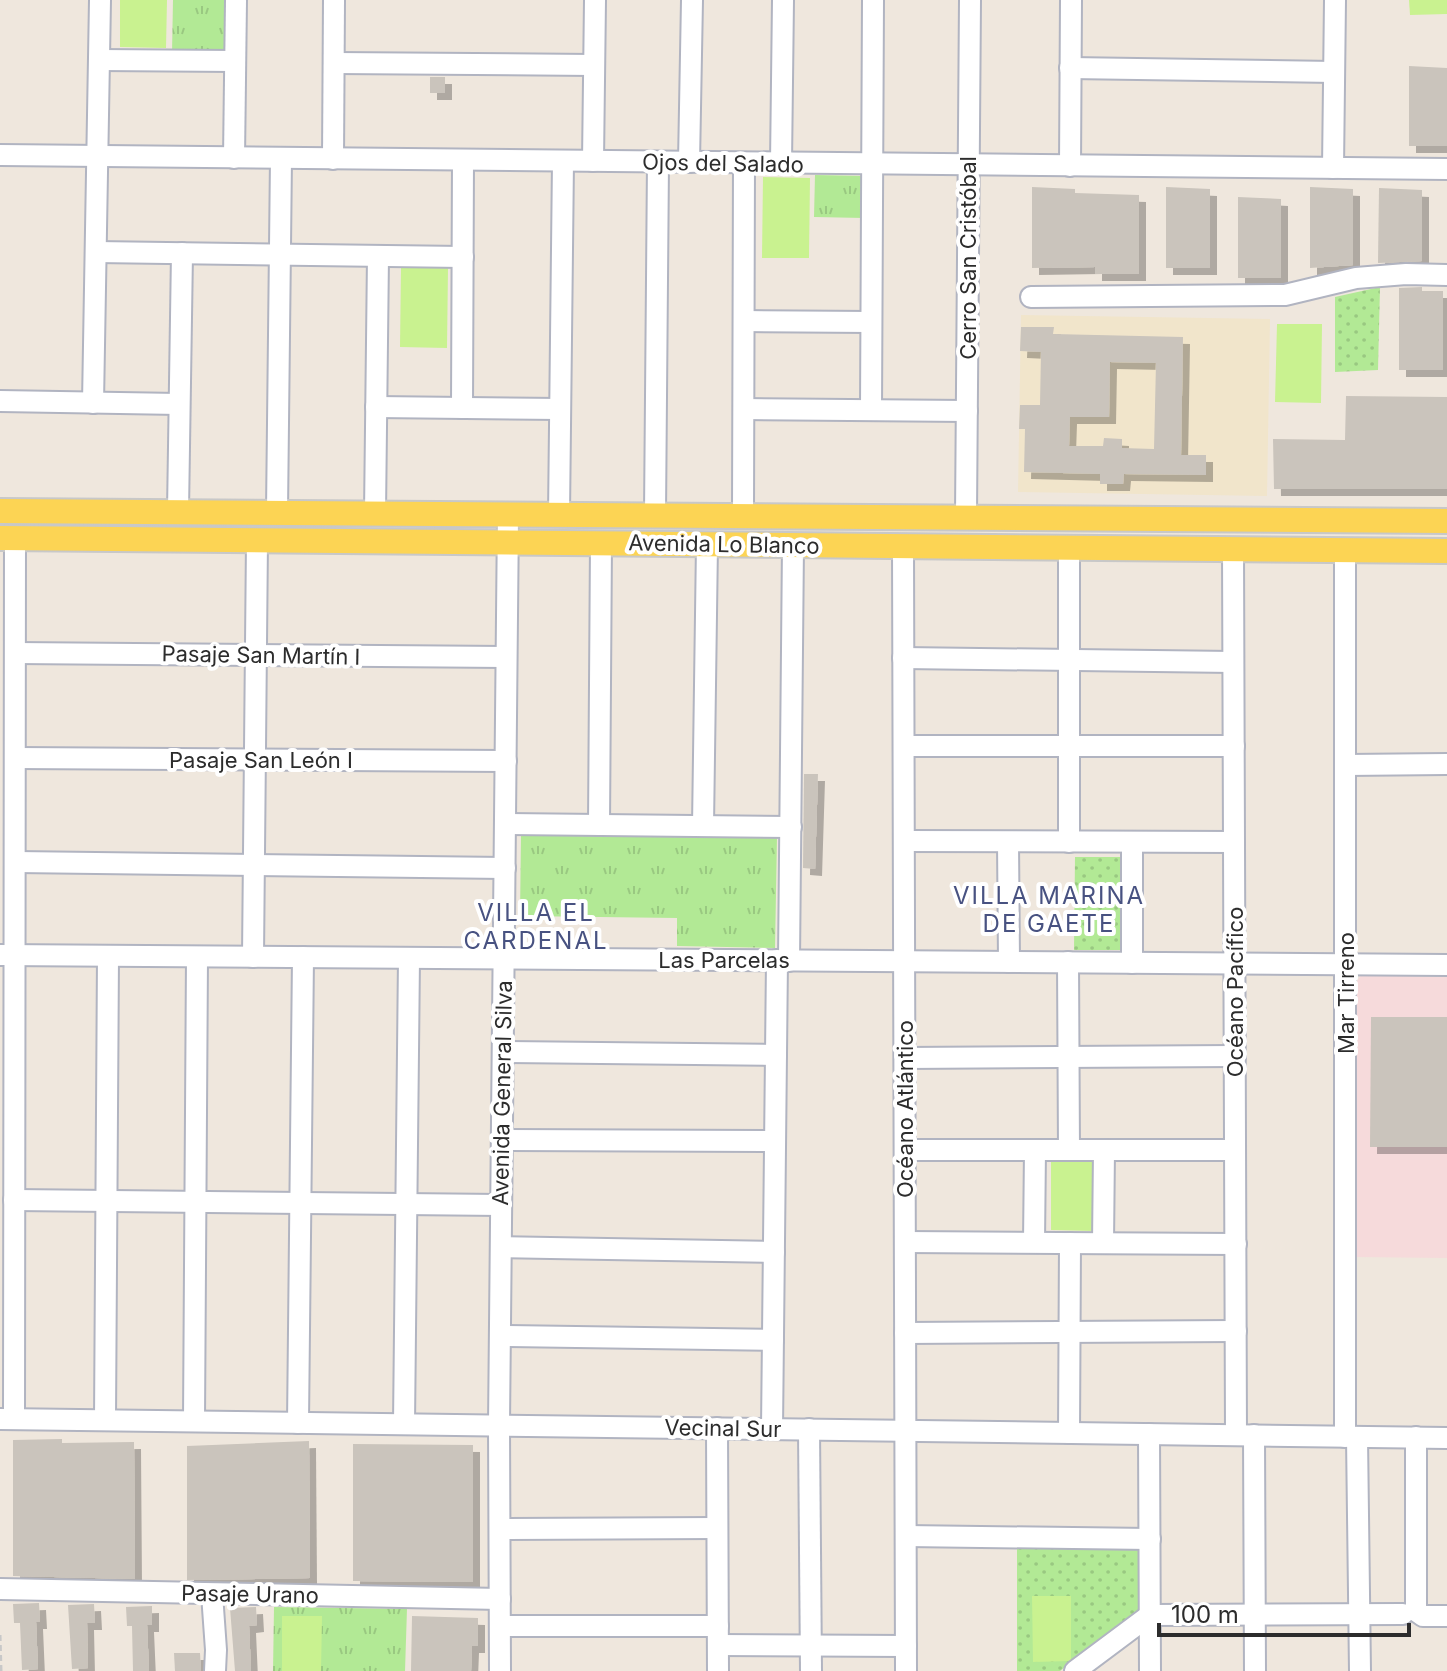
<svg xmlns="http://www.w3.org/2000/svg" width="1447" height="1671" font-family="Inter,sans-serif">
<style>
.education{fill:#f1e5cb}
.medical{fill:#f6dadb}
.grass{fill:url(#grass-dots)}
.park{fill:url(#park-tufts)}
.pitch{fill:#c9f290}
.building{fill:#cac4bc;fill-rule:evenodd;filter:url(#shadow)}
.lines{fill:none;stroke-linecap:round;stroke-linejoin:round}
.minor-casing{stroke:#b1b4c1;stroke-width:24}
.major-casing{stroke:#c8c8c8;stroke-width:28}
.path{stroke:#c8c8c8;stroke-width:3;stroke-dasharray:6 4;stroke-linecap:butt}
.minor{stroke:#fff;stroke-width:20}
.major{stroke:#fcd454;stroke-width:24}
.labels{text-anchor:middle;stroke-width:8;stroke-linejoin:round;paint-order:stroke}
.street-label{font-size:22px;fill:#2c2c2c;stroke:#fff}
.neighbourhood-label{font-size:24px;letter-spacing:2px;fill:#485281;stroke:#fff}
</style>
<defs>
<pattern id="grass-dots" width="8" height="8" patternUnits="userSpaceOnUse" patternTransform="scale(2)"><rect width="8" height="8" fill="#b2e995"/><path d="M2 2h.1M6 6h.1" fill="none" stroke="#99c881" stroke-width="1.8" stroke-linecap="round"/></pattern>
<pattern id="park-tufts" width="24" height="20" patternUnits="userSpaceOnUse" patternTransform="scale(2)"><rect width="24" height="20" fill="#b2e995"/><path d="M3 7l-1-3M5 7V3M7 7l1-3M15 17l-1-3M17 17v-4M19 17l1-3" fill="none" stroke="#99c881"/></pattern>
<filter id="shadow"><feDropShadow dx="7" dy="7" stdDeviation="0" flood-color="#0004"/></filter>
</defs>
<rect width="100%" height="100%" fill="#efe7dd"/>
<polygon class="education" points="1021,315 1270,319 1267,496 1018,492"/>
<polygon class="medical" points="1361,975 1447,977 1447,1258 1355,1257 1356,983"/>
<g class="grass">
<polygon points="1380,287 1378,370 1335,372 1335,297"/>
<polygon points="1075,857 1122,857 1121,950 1074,950"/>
<polygon points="1017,1546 1139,1547 1138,1612 1060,1671 1017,1671"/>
</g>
<g class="park">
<polygon points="173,0 230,0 229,54 172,53"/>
<polygon points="815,175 865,176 864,218 814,217"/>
<polygon points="521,834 777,837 775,948 677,946 677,918 520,916"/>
<polygon points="274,1607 407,1609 405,1671 273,1671"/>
</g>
<g class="pitch">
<polygon points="120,0 167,0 166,48 120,47"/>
<polygon points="1409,0 1447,0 1447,14 1410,15"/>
<polygon points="763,177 810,178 809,258 762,258"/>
<polygon points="401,267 448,268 447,348 400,347"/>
<polygon points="1277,324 1322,324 1321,403 1275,402"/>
<polygon points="1051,1159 1094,1159 1094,1231 1051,1230"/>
<polygon points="1032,1596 1071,1596 1071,1661 1033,1662"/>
<polygon points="282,1616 322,1616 321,1671 282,1671"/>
</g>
<g class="building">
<polygon points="1409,66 1447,68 1447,146 1409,146"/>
<rect x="430" y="77" width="15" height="16"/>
<polygon points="1032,187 1075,189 1075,193 1139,195 1139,274 1095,274 1095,267 1032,268"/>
<polygon points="1166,187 1210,189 1210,268 1166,268"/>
<polygon points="1310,187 1353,189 1353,265 1310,268"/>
<polygon points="1379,188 1422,190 1422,261 1378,263"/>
<polygon points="1238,197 1281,199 1281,278 1238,278"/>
<polygon points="1422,287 1422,291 1443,291 1443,370 1399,370 1399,288"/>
<path d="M1021,327H1054L1053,334L1183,337L1181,455H1206V475L1124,474L1123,484H1100V474L1024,472L1025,429H1019L1020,405H1040L1041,352L1020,351ZM1110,362L1156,363L1154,449L1122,448V439L1104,438L1103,446H1069L1070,417H1109Z"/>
<polygon points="1346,396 1447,397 1447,489 1274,489 1273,439 1345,440"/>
<polygon points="804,774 818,774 815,869 803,868"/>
<polygon points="1371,1017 1447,1017 1447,1147 1370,1147"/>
<polygon points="62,1439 62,1443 134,1442 135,1579 13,1576 13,1440"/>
<polygon points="309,1441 310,1578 187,1580 187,1446"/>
<polygon points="353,1444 473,1445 473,1582 353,1581"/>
<polygon points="39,1603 40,1622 36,1622 38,1669 22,1670 20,1623 14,1623 13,1604"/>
<polygon points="94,1604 95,1623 87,1623 88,1668 72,1669 68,1605"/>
<polygon points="152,1606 152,1625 147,1625 149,1671 133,1671 132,1626 127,1626 126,1607"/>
<polygon points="256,1607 257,1625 249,1626 251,1671 235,1671 230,1608"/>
<polygon points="412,1616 478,1618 478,1646 472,1646 471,1671 411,1671"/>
<polygon points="174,1653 200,1653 201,1671 175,1671"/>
</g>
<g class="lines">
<defs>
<g id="minor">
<polyline points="99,60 235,61"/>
<polyline points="334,63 594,65"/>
<polyline points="1070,68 1334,72"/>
<polyline points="0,155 1447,169"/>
<polyline points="234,158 236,0"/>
<polyline points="333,159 334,0"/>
<polyline points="593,161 595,0"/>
<polyline points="689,162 692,0"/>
<polyline points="781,163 783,0"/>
<polyline points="1070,166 1071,0"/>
<polyline points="1333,168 1335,0"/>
<polyline points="96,252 463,257"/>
<polyline points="1031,297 1285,295 1356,278 1406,274 1447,275"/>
<polyline points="744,321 871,322"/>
<polyline points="0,401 179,404"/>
<polyline points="93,403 100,0"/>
<polyline points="376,407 560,409"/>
<polyline points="462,408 463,160"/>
<polyline points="744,409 967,411"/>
<polyline points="871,410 873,0"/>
<polyline points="178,511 182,253"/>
<polyline points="277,512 281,158"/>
<polyline points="375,513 378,256"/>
<polyline points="559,515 563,161"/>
<polyline points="655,515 658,162"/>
<polyline points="743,515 744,163"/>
<polyline points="966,516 970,0"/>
<polyline points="903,546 906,1671"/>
<polyline points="1069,548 1069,842"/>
<polyline points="1233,549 1236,1435"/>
<polyline points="15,653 506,657"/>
<polyline points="903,658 1233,662"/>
<polyline points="904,746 1234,746"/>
<polyline points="16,758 506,761"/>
<polyline points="1346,765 1447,764"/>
<polyline points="505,824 791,827"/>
<polyline points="599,825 601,543"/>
<polyline points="703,826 707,544"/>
<polyline points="904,841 1234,842"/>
<polyline points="1008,842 1009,962"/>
<polyline points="16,862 505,868"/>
<polyline points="0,955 1447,965"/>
<polyline points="253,957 257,540"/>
<polyline points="789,961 793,545"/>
<polyline points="1068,962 1069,1150"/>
<polyline points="1132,963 1132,842"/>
<polyline points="503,1052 776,1055"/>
<polyline points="905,1058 1235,1056"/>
<polyline points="502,1140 775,1141"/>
<polyline points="905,1150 1235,1150"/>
<polyline points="14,1200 501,1205"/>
<polyline points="905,1242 1236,1244"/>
<polyline points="1034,1242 1035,1150"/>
<polyline points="1103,1243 1104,1150"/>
<polyline points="501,1247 774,1252"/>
<polyline points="905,1333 1236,1331"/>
<polyline points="500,1336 773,1340"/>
<polyline points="0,1419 1447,1438"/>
<polyline points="14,1419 15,538"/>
<polyline points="105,1420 108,956"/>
<polyline points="194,1421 197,957"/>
<polyline points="298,1423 303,957"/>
<polyline points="404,1424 409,958"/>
<polyline points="717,1428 718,1671"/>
<polyline points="772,1429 777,960"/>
<polyline points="809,1429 811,1671"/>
<polyline points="1069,1433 1070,1243"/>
<polyline points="1149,1434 1150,1671"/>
<polyline points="1254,1435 1255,1671"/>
<polyline points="1345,1437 1345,550"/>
<polyline points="1357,1437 1360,1671"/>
<polyline points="1416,1437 1416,1611 1423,1616 1447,1616"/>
<polyline points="500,1529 717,1528"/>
<polyline points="906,1536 1150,1539"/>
<polyline points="0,1589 500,1599"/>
<polyline points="212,1594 216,1650 215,1671"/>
<polyline points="500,1626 718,1626"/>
<polyline points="718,1645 906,1646"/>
<polyline points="500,1671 499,1425 508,515"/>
<polyline points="1075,1671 1150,1615 1403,1614"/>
</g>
<g id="major">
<polyline points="0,511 1447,521"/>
<polyline points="0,538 1447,551"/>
</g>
</defs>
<use href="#minor" class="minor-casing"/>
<use href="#major" class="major-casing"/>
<polyline class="path" points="0,1635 1,1671"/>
<use href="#minor" class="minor"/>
<use href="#major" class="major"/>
</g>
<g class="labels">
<g class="street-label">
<text transform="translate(723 163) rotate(1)" y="8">Ojos del Salado</text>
<text transform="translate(968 258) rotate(-90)" y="8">Cerro San Cristóbal</text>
<text transform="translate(724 544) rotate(1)" y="8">Avenida Lo Blanco</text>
<text transform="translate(261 655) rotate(1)" y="8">Pasaje San Martín I</text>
<text x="261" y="768">Pasaje San León I</text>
<text x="724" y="968">Las Parcelas</text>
<text transform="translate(1235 992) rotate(-90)" y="8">Océano Pacífico</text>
<text transform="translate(1346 993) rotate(-90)" y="8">Mar Tirreno</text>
<text transform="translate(502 1093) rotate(-89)" y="8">Avenida General Silva</text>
<text transform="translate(905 1109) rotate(-90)" y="8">Océano Atlántico</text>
<text transform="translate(723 1428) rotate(1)" y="8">Vecinal Sur</text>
<text transform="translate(250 1594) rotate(1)" y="8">Pasaje Urano</text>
</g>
<g class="neighbourhood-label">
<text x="1049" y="904">VILLA MARINA<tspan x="1049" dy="28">DE GAETE</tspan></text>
<text x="536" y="921">VILLA EL<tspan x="536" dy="28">CARDENAL</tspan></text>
</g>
</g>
<path d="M1159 1623v12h250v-12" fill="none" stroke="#2c2c2c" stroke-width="4"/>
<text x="1171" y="1623" font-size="24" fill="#2c2c2c" stroke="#ffffff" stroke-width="6" paint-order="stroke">100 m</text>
</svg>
